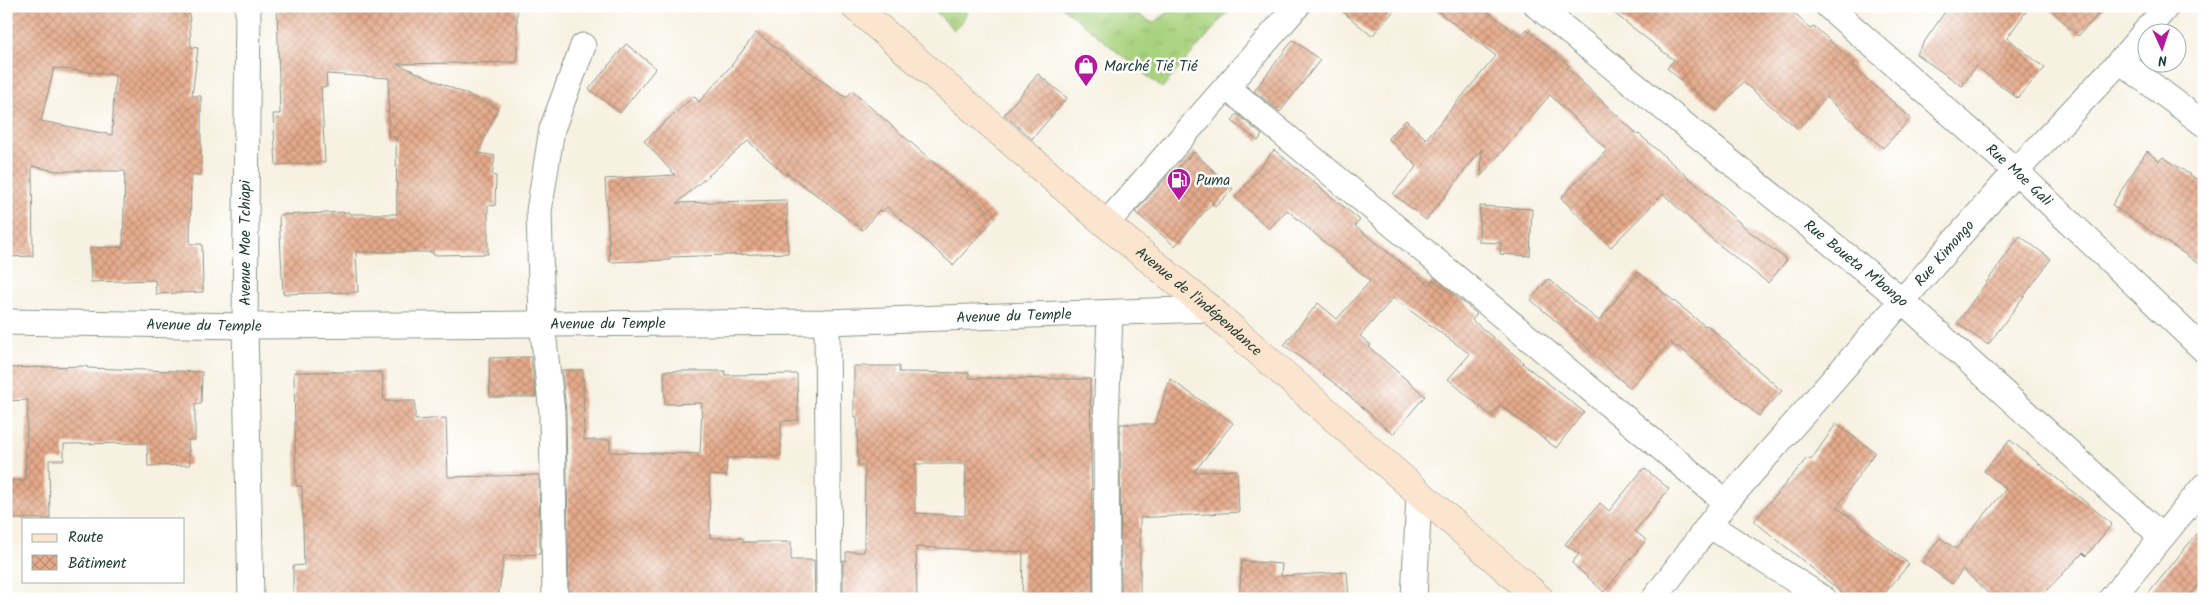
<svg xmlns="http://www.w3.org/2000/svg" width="2210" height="605" font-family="Kalam,sans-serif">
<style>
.grass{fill:url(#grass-tufts);stroke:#648859}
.building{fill:url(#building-cross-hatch);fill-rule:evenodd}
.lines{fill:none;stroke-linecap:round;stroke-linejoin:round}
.street-casing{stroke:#8b978a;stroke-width:27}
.secondary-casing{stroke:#8b978a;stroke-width:29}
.street{stroke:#fff;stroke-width:25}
.secondary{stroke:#fce5cf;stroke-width:28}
.labels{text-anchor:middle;stroke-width:5;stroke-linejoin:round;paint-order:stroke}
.poi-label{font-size:15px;fill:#1f3d34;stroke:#fff;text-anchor:start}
.street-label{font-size:15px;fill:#1f3d34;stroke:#fff}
</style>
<defs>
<pattern id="grass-tufts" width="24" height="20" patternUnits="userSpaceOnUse" patternTransform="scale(1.25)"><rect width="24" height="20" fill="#a8d27e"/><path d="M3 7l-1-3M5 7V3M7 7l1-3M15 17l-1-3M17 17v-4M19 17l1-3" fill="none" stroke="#90b56e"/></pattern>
<pattern id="building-cross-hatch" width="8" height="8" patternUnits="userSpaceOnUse" patternTransform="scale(1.25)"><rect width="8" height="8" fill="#e6aa8b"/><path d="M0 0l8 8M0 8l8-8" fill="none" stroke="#ba8c72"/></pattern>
</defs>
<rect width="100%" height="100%" fill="#fff"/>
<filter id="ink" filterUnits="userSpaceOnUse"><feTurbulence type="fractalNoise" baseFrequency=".02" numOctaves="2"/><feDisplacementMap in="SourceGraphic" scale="10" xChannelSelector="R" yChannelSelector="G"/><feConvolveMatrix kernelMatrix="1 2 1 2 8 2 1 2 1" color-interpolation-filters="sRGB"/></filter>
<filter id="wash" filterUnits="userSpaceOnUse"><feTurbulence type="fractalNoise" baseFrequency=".0096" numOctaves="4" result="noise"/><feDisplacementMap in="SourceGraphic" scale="20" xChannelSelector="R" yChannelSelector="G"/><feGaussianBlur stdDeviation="1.12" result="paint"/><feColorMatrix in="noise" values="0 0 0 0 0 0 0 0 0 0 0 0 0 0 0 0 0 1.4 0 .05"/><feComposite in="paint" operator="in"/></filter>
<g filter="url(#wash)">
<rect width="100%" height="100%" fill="#f7f1e1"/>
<g class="grass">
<polygon points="930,6 970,6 963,20 954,30"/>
<polygon points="1061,6 1121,6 1153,23 1176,7 1197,8 1201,6 1233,6 1162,88"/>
</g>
<g id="blocks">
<g class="building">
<path d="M6,6H189L191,47L198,48L192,96H201V175H191L190,244H202L203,292L156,294L155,280L91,282L90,248L123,247L125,171H57L32,166L33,256L6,257ZM54,68L115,75L112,135L41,121Z"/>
<polygon points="277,6 517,6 517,62 397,64 498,108 478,153 495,156 492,175 496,176 495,206 488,205 488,254 433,255 433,252 356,252 358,292 283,294 279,215 349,212 349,214 397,214 396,137 388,137 389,78 326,74 327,87 321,87 325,162 276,165 273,114 280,114"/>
<polygon points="1336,6 1398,6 1372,36"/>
<polygon points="1431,6 1481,6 1520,37 1527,29 1569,66 1567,68 1638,135 1639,134 1749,231 1787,260 1768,283 1713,240 1663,194 1611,247 1561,198 1607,150 1550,95 1481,176 1482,149 1426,220 1393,194 1417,166 1388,138 1406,120 1426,139 1496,56"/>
<polygon points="1605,6 1786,6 1811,29 1814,26 1855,64 1852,66 1911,118 1883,148 1826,97 1798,129 1743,82 1717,111 1667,68 1674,60"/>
<polygon points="1949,6 2030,6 2007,38 2045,68 2017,98 1976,66 1962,86 1916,54"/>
<polygon points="2047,6 2106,6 2078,36"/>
<polygon points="756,33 846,98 852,91 996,217 953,265 887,207 882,212 879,210 863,230 786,172 787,176 748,141 677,203 787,200 788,253 670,257 670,260 610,262 605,179 675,175 644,141 694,96 699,102 731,66"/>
<polygon points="1293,40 1320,60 1280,112 1254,91"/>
<polygon points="626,44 656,68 620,113 589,89"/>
<polygon points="1038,74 1067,98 1032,139 1004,115"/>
<polygon points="1237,114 1262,135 1258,141 1232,121"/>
<polygon points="1274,150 1360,220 1355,226 1429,285 1433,280 1463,302 1477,314 1472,320 1523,362 1522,363 1584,412 1556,448 1500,405 1491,416 1448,379 1470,354 1393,298 1360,336 1371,345 1369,347 1425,396 1393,434 1338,386 1284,345 1318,303 1337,319 1370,281 1287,210 1269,229 1235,198"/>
<polygon points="2147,151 2159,161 2163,157 2204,184 2204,267 2112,205"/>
<polygon points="1194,152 1233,189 1215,207 1212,203 1175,246 1135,212 1171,172 1173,173"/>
<polygon points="1480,206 1532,209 1530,256 1500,254 1501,243 1479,242"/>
<polygon points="2020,236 2051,259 1988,345 1957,323"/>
<polygon points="1638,272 1705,326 1707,325 1782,391 1759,416 1678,346 1677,348 1670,342 1630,388 1590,352 1591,351 1531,300 1548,279 1599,321"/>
<polygon points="531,357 536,397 490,397 489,358"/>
<polygon points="87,366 87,368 202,372 201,404 195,404 195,440 188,440 190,465 148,466 147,443 64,444 64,460 49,460 50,519 6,519 6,481 25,481 28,400 6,401 6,368"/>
<path d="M854,366H899V372L969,373V378L1090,379L1093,597H1082V599H1022L1023,552L916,547L917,599H843V560L846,561V552H864L865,465H858L857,417L854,416ZM915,464H966L965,516L915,513Z"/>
<polygon points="562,370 583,370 584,440 610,440 610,452 700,454 702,403 665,404 664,371 725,371 725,375 797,374 798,420 781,421 781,456 727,458 726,476 709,475 710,538 743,538 743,542 791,542 791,560 814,560 815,599 569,599 566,412"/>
<polygon points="294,372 382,372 384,401 415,401 415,420 446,418 448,477 539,475 540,554 504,556 498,599 293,599 293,566 304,565 302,486 296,486"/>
<polygon points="1170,379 1233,423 1194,472 1237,470 1239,512 1140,518 1140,596 1121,596 1120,424 1155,424"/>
<polygon points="1836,424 1875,452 1837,507 1909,564 1880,599 1850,599 1754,521 1807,458 1811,460"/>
<polygon points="2010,440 2112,524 2086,556 2083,553 2038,599 1994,599 1963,569 1952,584 1922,562 1940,538 1956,549 2006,489 1984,471"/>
<polygon points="1644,468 1669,489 1635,531 1646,540 1604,592 1572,563 1579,554 1565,544 1600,503 1609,511"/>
<polygon points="2204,525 2204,578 2187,599 2144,599"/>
<polygon points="1242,561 1282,564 1281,576 1347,572 1349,599 1239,599"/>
</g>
</g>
</g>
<g filter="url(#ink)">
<use href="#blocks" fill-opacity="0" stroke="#8b978a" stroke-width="1"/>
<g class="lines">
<defs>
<g id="street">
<polyline points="248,6 245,326 251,599"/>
<path id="s1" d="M1537,6L1903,301L2161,536"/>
<path id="s2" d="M1828,6L2016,171L2204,350"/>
<polyline points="2120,61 2204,124"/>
<polyline points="1227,87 1726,502"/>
<polyline points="1106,224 1297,6"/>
<path id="s3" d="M6,322L245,326L827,322L1210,309"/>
<polyline points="827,322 829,599"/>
<polyline points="1709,525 1824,599"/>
<polyline points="555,599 552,412 542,323 539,211 552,129 583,46"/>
<polyline points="1107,599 1106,421 1110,314"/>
<polyline points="1414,599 1419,495"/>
<path id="s4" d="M1654,599L1726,502L2016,171L2120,61L2167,6"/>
<polyline points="2111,599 2204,486"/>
</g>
<g id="secondary">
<path id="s5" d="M854,6L1106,224L1210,309L1540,599"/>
</g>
</defs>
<use href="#street" class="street-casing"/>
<use href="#secondary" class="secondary-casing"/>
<use href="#street" class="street"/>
<use href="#secondary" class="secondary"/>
</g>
</g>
<defs>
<symbol id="shop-pin" viewBox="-11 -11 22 30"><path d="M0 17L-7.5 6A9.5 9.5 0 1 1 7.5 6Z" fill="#b5179e" stroke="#fff"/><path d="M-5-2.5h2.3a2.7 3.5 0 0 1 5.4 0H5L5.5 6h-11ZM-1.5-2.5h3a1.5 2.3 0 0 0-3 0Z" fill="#fff"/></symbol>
<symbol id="fuel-pin" viewBox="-11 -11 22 30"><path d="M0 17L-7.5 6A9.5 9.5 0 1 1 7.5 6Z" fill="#b5179e" stroke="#fff"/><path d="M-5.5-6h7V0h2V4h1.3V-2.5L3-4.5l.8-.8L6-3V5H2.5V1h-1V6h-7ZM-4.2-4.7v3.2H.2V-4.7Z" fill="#fff"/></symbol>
</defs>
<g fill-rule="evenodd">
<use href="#shop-pin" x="1072" y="52" width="28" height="38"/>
<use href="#fuel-pin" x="1165" y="166" width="28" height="38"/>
</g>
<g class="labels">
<g class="poi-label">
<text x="1104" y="71">Marché Tié Tié</text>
<text x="1196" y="185">Puma</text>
</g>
<g class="street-label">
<text dy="5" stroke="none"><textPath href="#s2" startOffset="255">Rue Moe Gali</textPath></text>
<text transform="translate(245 243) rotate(-90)" y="5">Avenue Moe Tchiapi</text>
<text dy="5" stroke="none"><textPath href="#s4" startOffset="452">Rue Kimongo</textPath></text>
<text dy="5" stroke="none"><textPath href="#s1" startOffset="410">Rue Boueta M'bongo</textPath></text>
<text dy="5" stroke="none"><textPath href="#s5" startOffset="454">Avenue de l'indépendance</textPath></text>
<text dy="5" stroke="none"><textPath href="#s3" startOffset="1008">Avenue du Temple</textPath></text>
<text dy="5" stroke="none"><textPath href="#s3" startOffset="602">Avenue du Temple</textPath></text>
<text dy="5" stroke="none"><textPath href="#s3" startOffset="198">Avenue du Temple</textPath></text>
</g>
</g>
<rect width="2210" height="605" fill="none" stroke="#fff" stroke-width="25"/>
<rect x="22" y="518" width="162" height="65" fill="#ffffff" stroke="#a5b1ae"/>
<rect x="32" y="534" width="25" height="8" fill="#fce5cf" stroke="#a5b1ae"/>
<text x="68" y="542" font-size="15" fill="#1f3d34">Route</text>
<rect x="32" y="555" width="25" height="15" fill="url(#building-cross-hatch)" stroke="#a5b1ae"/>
<text x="68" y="568" font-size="15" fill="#1f3d34">Bâtiment</text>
<g transform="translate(2162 48) rotate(177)"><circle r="24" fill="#ffffff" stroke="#a5b1ae"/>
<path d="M0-4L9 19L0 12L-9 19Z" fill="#b5179e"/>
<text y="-8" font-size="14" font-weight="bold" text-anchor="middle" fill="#1f3d34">N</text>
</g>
</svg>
